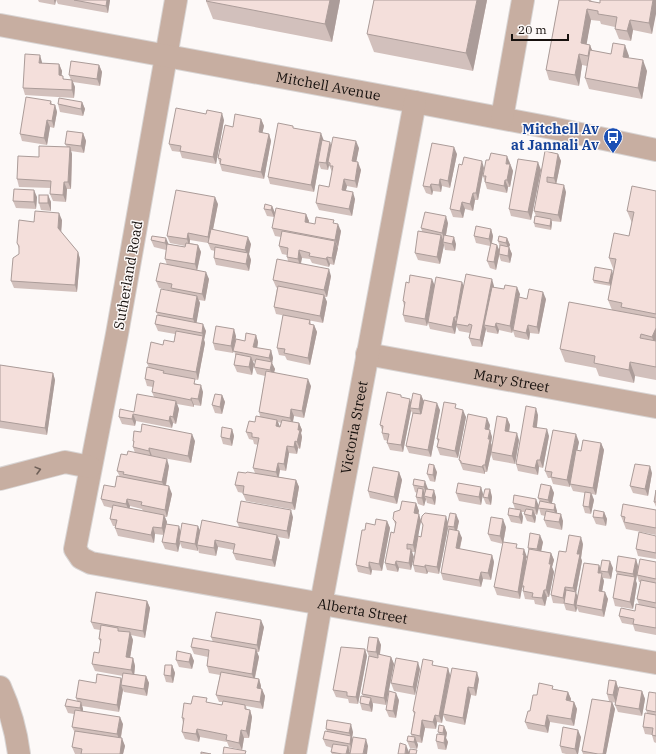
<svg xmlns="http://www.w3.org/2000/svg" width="656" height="754" font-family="'IBM Plex Serif',serif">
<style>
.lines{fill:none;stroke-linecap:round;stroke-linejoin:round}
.minor-casing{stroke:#d8d4d3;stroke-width:24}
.minor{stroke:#c7aea1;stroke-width:22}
.wall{fill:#d2c0bc;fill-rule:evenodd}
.shaded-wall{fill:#ab9c99}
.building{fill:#f4dfdb;stroke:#ab9c99}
.oneway{stroke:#6f6058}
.labels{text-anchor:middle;stroke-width:3;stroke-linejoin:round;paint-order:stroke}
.street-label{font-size:14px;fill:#17110e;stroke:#fdf9f8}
.transit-label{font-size:14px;font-weight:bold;fill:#164399;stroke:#fdf9f8;text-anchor:end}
</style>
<rect width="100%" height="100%" fill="#fdf9f8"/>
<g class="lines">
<defs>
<g id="minor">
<path id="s1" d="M176,0L117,334L76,544L75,549L81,558L91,563L656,663"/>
<path id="s2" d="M0,25L415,102L552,128L656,150"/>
<polyline points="502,118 523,0"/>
<path id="s3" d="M367,354L656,407"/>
<polyline points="0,479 65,462 90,467"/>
<path d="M0,687C10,709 16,730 19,754"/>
<path id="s4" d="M295,754L321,604L415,102"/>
</g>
</defs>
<use href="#minor" class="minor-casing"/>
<use href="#minor" class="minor"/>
</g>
<g class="wall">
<polygon points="38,0 56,0 55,5 39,2"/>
<polygon points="56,0 110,0 108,13 58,4"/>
<polygon points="340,0 332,42 213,19 206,1"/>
<polygon points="374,0 487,0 473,71 374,52 367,34"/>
<polygon points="559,0 591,0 592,2 600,3 656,0 652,34 633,30 631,41 619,39 615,29 615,27 601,24 600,21 591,20 586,44 590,45 592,51 611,54 629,56 628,58 647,71 642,99 589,89 585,78 587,66 582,65 579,86 549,80 546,70"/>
<polygon points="42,63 59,64 62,71 61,76 64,79 71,80 69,75 99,65 102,72 100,86 73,82 75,87 74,98 25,95 23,88"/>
<polygon points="51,101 52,104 55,105 57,112 54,128 50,127 47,145 22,141 20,134"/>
<polygon points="82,102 85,109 83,116 60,112 58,104"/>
<polygon points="261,119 264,126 262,133 269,134 271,141 264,179 222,171 218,158 233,127"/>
<polygon points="224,120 216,164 182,158 180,152 172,151 169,144"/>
<polygon points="294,128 324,141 330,142 331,147 359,148 356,162 361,170 357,188 347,186 346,190 355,199 352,216 319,210 316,203 329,187 332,172 329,165 328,170 321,169 319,164 314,192 270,184 268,177"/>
<polygon points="83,133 86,141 84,153 71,151 72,154 71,189 67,189 66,202 53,201 50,194 51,188 19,187 17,179 39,157 67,147 65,144"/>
<polygon points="545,151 558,154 561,161 556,184 566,192 561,222 552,221 552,223 551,230 535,227 534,223 536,216 534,211"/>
<polygon points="457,154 450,188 442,186 441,192 433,191 432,195 426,193 423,186"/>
<polygon points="510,163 513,171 510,187 508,187 507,193 487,189 483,176"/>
<polygon points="484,168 478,200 475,200 473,211 465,209 463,218 453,217 450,209"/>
<polygon points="541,170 531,220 511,216 509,209"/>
<polygon points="656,191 656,380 635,376 634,383 599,376 596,368 565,362 560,349 612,310 608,300 611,286 594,283 593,280 613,274 614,271 609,258 629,236 632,223 627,211"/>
<polygon points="48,195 51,202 51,211 41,210 39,203"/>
<polygon points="37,197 36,209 16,208 13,201"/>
<polygon points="218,204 213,230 251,244 249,254 251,260 249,271 216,265 214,258 215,251 211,250 208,243 190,240 190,243 198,245 201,252 197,270 209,279 205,301 199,300 200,303 196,323 206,331 204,340 205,343 198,380 172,375 197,384 203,392 201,406 194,405 194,407 177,404 179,409 176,424 173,423 172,428 136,421 135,426 122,424 119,417 134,412 154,397 152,392 153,387 147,386 145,379 149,368 147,363 163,345 174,342 175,334 158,331 155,324 158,315 156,312 172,291 159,288 156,281 167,265 165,259 166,250 154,247 151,240 152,236 168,244 185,247 185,246 170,243 167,236"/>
<polygon points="272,206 275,213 274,217 267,216 264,209"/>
<polygon points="306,214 309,221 309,223 315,224 335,224 341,231 338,247 337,247 338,248 334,265 330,264 329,267 312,263 310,259 302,258 301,264 331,276 327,297 325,297 327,302 323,323 276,314 274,307 277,288 276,287 273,280 288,261 287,257 287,255 282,254 279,246 281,237 275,236 272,228"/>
<polygon points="62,220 61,232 78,252 80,259 77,292 14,288 11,281 19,254 19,249 17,243 34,222"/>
<polygon points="448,223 446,235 456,244 455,251 445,250 444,245 440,264 418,260 415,253 422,231 421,228"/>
<polygon points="491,229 493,236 492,244 497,245 499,250 500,247 498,241 507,238 510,245 509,247 512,254 510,263 501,261 499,255 496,270 490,268 487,261 490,246 476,243 474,236"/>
<polygon points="464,285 494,286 494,287 520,294 519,297 527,299 546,299 539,334 530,333 529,340 515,337 513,331 512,333 499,330 498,334 487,332 486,329 482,347 472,346 469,338 470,333 459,331 456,325 455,334 430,329 428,323 427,326 405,322 403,315 404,306 403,301 435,286"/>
<polygon points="310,320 311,324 314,325 317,332 310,365 287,360 285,356 279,355 277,348"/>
<path d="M256,335L258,342L257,348L271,350L273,358L272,363L275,369L274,372L311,386L304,418L294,416L293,422L299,423L302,430L301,433L302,437L300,449L298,448L297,454L289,453L286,471L280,470L279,477L296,480L299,487L295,510L246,501L243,494V493L238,492L235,485L246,473H255L253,468L258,445L254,444L253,440L249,439L246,432L255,422L260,416L259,412L265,376L257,374L254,367L255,362L253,361L254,364L252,375L237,372L234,365L236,357L234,351L233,353L215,350L213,343L236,336V339L245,341ZM278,422L281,423L280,427Z"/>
<polygon points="0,365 53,373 55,380 47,435 0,428"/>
<polygon points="222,395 225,402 222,414 215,413 212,405"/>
<polygon points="421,395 424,401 440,410 431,457 409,453 406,446 413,414 411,411 403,452 390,450 387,443 388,441 384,440 382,433 382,430 380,425 402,398 411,402"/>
<polygon points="458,409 466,417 458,458 440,455 437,447 438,442 437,439"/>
<polygon points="538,415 537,427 549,436 543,468 539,467 538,475 518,471 516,464"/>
<polygon points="507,418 510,425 509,432 519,440 515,464 493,460 491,454 487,472 485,472 485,474 463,470 459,460 490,425 489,429 492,437 491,443 492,445"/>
<polygon points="232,429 234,436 232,446 223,444 221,437"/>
<path d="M133,441H195L191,463L152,456L169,466L166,486L172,494L167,517H165L167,522L166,524L181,531L239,527L237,522L293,517L289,539L278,537L280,542L275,567L236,560L233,553L234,550L218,547L216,556L199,553L198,549V551L182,548L180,543L178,552L165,549L162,542L164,535L155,534L154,543L118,536L115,528V526H113L110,519L112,508L104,506L101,499L115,487L120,477L117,471L127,455L135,453L133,447L134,444ZM130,506L142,509L143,511L129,508Z"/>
<polygon points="579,442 577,450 581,451 601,443 604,450 596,495 592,494 594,500 591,514 585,513 583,506 585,493 573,491 570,484 570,487 553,484 551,478 548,478 545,471"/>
<polygon points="399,472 402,480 397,504 370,498 368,491"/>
<polygon points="437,472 435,482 430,481 427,474"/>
<polygon points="652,473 648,496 633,493 630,486"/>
<polygon points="414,479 428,489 436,497 435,505 427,503 426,499 424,506 418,504 416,497 417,493 415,492 413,485"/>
<polygon points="551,486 554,493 552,503 557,511 557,513 563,521 562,530 547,527 544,520 545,516 541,515 539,508 537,515 535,514 536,517 535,523 527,521 524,514 525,512 521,512 523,517 522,524 511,522 508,515 515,509 513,503 539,506 540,502 538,498"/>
<polygon points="481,487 483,494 481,505 459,501 456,493"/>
<polygon points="490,489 492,497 491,505 486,504 483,497"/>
<polygon points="656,490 656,507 654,502"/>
<path d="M416,503L419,511L418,514L421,520L448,522L459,521L457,530L462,538L460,549L492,555L494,562L491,580L483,579L481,587L443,580L441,573L449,531L448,528L439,574L428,572L427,574L415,572L413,565L415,552H412L411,570L399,568L398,572L387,570L385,563L394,533L396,526L393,519L400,510ZM421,521L423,526L421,537L418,536Z"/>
<polygon points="656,510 656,535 626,529 621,516"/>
<polygon points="604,512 607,519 606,526 596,524 593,517"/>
<polygon points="387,521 390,528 382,571 372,570 371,575 358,572 356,565 365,530 375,525"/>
<polygon points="506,527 503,544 491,541 488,534"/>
<polygon points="656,536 656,559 638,556 636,549"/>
<polygon points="543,542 541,551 551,553 554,560 552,567 554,572 549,597 547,597 545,606 535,604 534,600 525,599 523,591 523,589 522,587 520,599 497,595 494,587 518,548 527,557 526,559 527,562 529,551 528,548"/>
<polygon points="583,544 581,558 582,561 576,593 578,596 599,565 601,569 613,568 611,579 603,578 604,581 602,591 608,599 604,617 579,612 577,608 576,612 566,610 564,604 553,603 551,595 566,552"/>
<polygon points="636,559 638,566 656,562 656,635 635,631 633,625 622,623 619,616 635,611 639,605 637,599 641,582 639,582 637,575 636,581 637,584 633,609 615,606 613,598 617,575 616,571"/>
<polygon points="147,601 150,608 145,638 131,635 133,640 130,658 133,658 135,666 134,674 146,676 149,683 147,696 124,692 123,690 119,712 82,706 83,709 83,711 123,724 121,738 125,746 123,754 75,754 72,747 75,733 72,727 74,714 68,713 65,706 77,701 76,698 96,683 121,678 122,680 123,676 95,671 92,664 99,653 101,643 99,639 100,630 94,629 91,622"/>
<polygon points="264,627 259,652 257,652 259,657 255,678 259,679 261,686 261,689 265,696 263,709 246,706 247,710 250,710 252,717 249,738 244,738 242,750 229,747 227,742 200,737 199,742 185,739 182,732 183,723 182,718 191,704 209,703 222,705 223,702 219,702 216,695 220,675 209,673 207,666 208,657 194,654 191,647 213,642 211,637"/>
<polygon points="378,638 381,645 380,655 391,657 394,664 386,705 373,703 373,705 372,712 362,710 360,703 363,696 362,694 369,657 367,651"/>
<polygon points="365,649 367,656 358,704 349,703 348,699 336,697 333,690"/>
<polygon points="191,654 194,661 192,669 179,667 176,660"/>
<polygon points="172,665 175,673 173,683 166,682 164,675"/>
<polygon points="435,666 448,668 450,675 479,679 476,696 471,695 465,725 446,721 443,715 442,723 437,722 436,729 425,728 422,743 417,742 418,745 417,749 410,748 407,741 412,737 411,734 414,714 413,711"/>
<polygon points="420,669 415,695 394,691 391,683"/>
<polygon points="616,681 618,688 642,691 645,699 642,716 618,712 615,705 616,703 609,701 607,694"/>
<polygon points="554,689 568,692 571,699 570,701 574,702 577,709 574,726 550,722 548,733 528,729 525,722 537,695"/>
<polygon points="656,693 656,743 654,742 652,735 645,734 643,727 647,713 646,710"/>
<polygon points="399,700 396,718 389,717 386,710"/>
<polygon points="612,702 615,709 606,754 583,754 582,751"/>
<polygon points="444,726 447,733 446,738 448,742 446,750 438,749 436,741 439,734 438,732"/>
<polygon points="326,729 353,732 352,738 353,740 368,746 351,751 349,751 350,754 332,754 331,752 332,748 326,746 323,739 327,731"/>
<polygon points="581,737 578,754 566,754 562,753 560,746"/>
</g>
<g class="shaded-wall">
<polygon points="54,0 56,0 55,5"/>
<polygon points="107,0 110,0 108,13 106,6"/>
<polygon points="330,0 340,0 332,42 325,24"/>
<polygon points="477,0 487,0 473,71 466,53"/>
<polygon points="653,0 656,0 656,14 652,34 649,23"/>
<polygon points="587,9 591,20 585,53 581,43"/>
<polygon points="630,20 633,30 631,41 627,31"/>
<polygon points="590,45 594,55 592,67 588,56"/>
<polygon points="625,45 629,56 626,67 623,57"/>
<polygon points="579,54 582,65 579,86 575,75"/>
<polygon points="40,55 42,62 42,70 39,63"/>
<polygon points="643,60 647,71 642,99 638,88"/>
<polygon points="59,64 62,71 61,82 59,75"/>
<polygon points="99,65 102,72 100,86 97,79"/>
<polygon points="72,80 75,87 74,98 72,90"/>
<polygon points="82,102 85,109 83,116 81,109"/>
<polygon points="55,105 57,112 54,128 52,121"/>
<polygon points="222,113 224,120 216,164 213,157"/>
<polygon points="261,119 264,126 261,139 259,132"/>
<polygon points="47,120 50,127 47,145 44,138"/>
<polygon points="83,133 86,141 84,153 81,146"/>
<polygon points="321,133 324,141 318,162 319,164 314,192 311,185"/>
<polygon points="269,134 271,141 264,179 261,172"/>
<polygon points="356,141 359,148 355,168 352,161"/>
<polygon points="330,142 332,149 328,162 329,165 328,170 326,163"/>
<polygon points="70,147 72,154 71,189 68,182"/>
<polygon points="454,147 457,154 450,188 448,181"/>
<polygon points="558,154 561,161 556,185 554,178"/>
<polygon points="507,156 510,163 508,171 506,164"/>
<polygon points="482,161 484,168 478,200 476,193"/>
<polygon points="358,162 361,170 357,188 355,181"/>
<polygon points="538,162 541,170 531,220 528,212"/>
<polygon points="510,164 513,171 510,187 507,180"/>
<polygon points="344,179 347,186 344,197 342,190"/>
<polygon points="440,179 442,186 441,192 439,185"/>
<polygon points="505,180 508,187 507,193 504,186"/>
<polygon points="64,182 67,189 66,202 63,195"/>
<polygon points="431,184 433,191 432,195 430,187"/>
<polygon points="564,185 566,192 561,222 558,215"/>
<polygon points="34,190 37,197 36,209 34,202"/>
<polygon points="353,192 355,199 352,216 349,209"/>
<polygon points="473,193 475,200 473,211 470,204"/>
<polygon points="48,195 51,202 51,211 48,203"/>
<polygon points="215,197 218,204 210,244 208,237"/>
<polygon points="462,202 465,209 463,218 460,211"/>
<polygon points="272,206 275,213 274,217 271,210"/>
<polygon points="59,213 62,220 61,235 58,228"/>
<polygon points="306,214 309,221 307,229 305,222"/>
<polygon points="446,216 448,223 445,240 442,233"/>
<polygon points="551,219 552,223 551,230 550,226"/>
<polygon points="338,224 341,231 338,247 335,240"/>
<polygon points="491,229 493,236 491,246 489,239"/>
<polygon points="188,233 190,240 189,246 187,239"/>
<polygon points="441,235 444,242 443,242 444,245 440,264 437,257"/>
<polygon points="248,237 251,244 249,254 251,260 249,271 246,264 248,256 245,250"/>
<polygon points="454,237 456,244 455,251 452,244"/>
<polygon points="166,238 169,245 168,250 165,243"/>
<polygon points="507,238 510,245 509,247 512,254 510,263 508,256 509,250 506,243"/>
<polygon points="335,241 338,248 334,265 332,258"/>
<polygon points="198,245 201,252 197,271 195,264"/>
<polygon points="497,245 500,252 499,254 499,256 496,270 494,262"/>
<polygon points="299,250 302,258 300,266 298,259"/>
<polygon points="78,252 80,259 77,292 75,285"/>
<polygon points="327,257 330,264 329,267 326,259"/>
<polygon points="329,269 331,276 327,297 324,290"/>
<polygon points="612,270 613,274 611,286 609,283"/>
<polygon points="206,272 209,279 205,301 202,294"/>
<polygon points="432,279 435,286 427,326 425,319"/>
<polygon points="492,279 494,286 487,325 484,325 486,329 482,347 480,340"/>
<polygon points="462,282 465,289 458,324 456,317"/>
<polygon points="517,287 520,294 512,333 510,326"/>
<polygon points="543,292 546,299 539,334 537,327"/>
<polygon points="324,295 327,302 323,323 320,316"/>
<polygon points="197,296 200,303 196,326 193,319"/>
<polygon points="454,317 457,324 455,334 452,327"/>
<polygon points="496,323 499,330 498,334 495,327"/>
<polygon points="203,324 206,331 204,340 202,333"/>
<polygon points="314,325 317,332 310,365 308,358"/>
<polygon points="528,325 530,333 529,340 526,333"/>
<polygon points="656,328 656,348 652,337"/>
<polygon points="234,329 236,336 233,353 231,346"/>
<polygon points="256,335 258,342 256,355 253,347"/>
<polygon points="203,336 205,343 198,380 196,372"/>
<polygon points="271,350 273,358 272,363 275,369 273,377 270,370 272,364 269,358"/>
<polygon points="251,357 254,364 252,375 249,367"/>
<polygon points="630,362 635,376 634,383 629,370"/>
<polygon points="53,373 55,380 47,435 45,428"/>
<polygon points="308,379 311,386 304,418 302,411"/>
<polygon points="201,385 203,392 201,406 198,399"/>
<polygon points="222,395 225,402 222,414 220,407"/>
<polygon points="421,395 424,402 421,416 419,409"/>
<polygon points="191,398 194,405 194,407 191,400"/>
<polygon points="410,399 412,406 410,408 411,411 403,452 401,445"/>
<polygon points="176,401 179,409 176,424 173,417"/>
<polygon points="437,403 440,410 431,457 428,450"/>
<polygon points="536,408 538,415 536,434 533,427"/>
<polygon points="291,409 294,416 292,425 290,418"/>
<polygon points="463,410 466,417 458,458 455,451"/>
<polygon points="133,414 136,421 135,426 132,419"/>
<polygon points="170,416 173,423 172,428 169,421"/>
<polygon points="487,418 490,425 488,436 485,429"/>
<polygon points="507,418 510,425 508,438 505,431"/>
<polygon points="277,420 280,427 276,426"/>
<polygon points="299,423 302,430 301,433 302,437 300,449 297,442 298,430"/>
<polygon points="232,429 234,436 232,446 230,439"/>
<polygon points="547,429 549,436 543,468 540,460"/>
<polygon points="490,430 492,437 491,443 492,447 491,452 491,454 487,472 485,465"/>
<polygon points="517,433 519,440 515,464 512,456"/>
<polygon points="192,434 195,441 191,463 188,456"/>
<polygon points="576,434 579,442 570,487 567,480"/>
<polygon points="295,441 298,448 297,454 294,447"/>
<polygon points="601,443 604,450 596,495 593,488"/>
<polygon points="287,446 289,453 286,471 284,464"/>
<polygon points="149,448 152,456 151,458 149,451"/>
<polygon points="167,459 169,466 165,489 162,482"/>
<polygon points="537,460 539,467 538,475 535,468"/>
<polygon points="278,463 280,470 278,479 276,472"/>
<polygon points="434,465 437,472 435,482 433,475"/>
<polygon points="483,465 485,472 485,474 482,467"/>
<polygon points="650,466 652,473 648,496 645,489"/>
<polygon points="399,472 402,480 397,504 394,497"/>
<polygon points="296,480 299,487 295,510 292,503"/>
<polygon points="425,481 428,489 426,494 424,487"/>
<polygon points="169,486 172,494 167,517 165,510"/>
<polygon points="551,486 554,493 551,507 548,500"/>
<polygon points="481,487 483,494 481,505 479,497"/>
<polygon points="423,489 426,497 424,496 426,499 424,506 422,498"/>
<polygon points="490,489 492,497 491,505 488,498"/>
<polygon points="434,490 436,497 435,505 432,498"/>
<polygon points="591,493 594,500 591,514 589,507"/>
<polygon points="127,499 130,506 129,511 126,504"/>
<polygon points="536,499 539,506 537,515 535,508"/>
<polygon points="416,503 419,511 417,520 414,513"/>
<polygon points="555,504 557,511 556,517 554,510"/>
<polygon points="291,510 293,517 289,539 287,531"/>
<polygon points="521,510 523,517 522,524 519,517"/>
<polygon points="533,510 536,517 535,523 532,516"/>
<polygon points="604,512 607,519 606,526 603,518"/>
<polygon points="419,514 421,521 415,553 413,545"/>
<polygon points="456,514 459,521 456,535 454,527"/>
<polygon points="561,514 563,521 562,530 559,522"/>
<polygon points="164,515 167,522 164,536 162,528"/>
<polygon points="446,516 448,523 447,526 448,528 439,574 437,567"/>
<polygon points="503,519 506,527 503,544 500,536"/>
<polygon points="387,521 390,528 382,571 379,564"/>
<polygon points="179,526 181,533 179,541 180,543 178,552 176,544"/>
<polygon points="198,526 201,533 197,545 198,549 198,551 195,544"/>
<polygon points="153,527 155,534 154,543 151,535"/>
<polygon points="459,531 462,538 458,555 456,548"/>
<polygon points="277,535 280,542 275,567 272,560"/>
<polygon points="540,535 543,542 540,557 537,549"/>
<polygon points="581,537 583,544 581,558 582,561 576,593 579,599 576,605 577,608 576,612 574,605 576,594 573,588 577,554"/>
<polygon points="215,540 218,547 216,556 214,548"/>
<polygon points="411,549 414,557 411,570 409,563"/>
<polygon points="524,549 527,557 526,559 527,562 520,599 518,592"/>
<polygon points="551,553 554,560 552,567 554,572 549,597 546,590 549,564"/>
<polygon points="492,555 494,562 491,580 488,573"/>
<polygon points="636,559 638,566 636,581 637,584 633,609 630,602 634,578 633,574"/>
<polygon points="396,561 399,568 398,572 395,565"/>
<polygon points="610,561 613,568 611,579 608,572"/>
<polygon points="369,562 372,570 371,575 369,568"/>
<polygon points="425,565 428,572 427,574 425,567"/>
<polygon points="599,565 601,571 600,571 604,581 601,598 599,591 598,573"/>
<polygon points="481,572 483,579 481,587 479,580"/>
<polygon points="565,587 568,594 565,603 563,598"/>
<polygon points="544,590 547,597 545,606 542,598"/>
<polygon points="605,592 608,599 604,617 602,610"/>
<polygon points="147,601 150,608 145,638 143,631"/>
<polygon points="261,620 264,627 259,652 257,645"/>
<polygon points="130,632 133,640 129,664 126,657"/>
<polygon points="378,638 381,645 379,659 376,652"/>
<polygon points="256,649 259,657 254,681 252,674"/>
<polygon points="365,649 367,656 358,704 356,697"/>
<polygon points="191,654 194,661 192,669 189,662"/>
<polygon points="391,657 394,664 386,705 384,698"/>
<polygon points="133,658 135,666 134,677 131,670"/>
<polygon points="418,662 420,669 415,695 413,687"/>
<polygon points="172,665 175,673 173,683 171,676"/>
<polygon points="448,668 450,675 442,723 439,716"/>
<polygon points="477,672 479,679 476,696 474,688"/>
<polygon points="146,676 149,683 147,696 144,689"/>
<polygon points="121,678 124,685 121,685 123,690 119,712 117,705"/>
<polygon points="259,679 261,686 260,696 257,688"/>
<polygon points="616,681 618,688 616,703 613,695"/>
<polygon points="468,687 471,695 465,725 463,718"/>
<polygon points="262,689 265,696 263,709 260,702"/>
<polygon points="642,691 645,699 642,716 639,709"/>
<polygon points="568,692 571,699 569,708 566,700"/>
<polygon points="396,693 399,700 396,718 393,711"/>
<polygon points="371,698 373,705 372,712 369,705"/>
<polygon points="81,702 83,709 82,716 80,708"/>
<polygon points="574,702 577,709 574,726 571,719"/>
<polygon points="612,702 615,709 606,754 603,754"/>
<polygon points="250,710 252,717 249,738 246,731"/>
<polygon points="435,715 437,722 436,729 433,722"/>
<polygon points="547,715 550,722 548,733 545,726"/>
<polygon points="120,717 123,724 120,741 117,734"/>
<polygon points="422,720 425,728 422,743 420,736"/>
<polygon points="351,724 353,732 352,738 354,743 352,751 350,744 351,737 349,733"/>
<polygon points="444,726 447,733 446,738 448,742 446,750 444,743 445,737 443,733"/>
<polygon points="197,729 200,737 199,742 196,734"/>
<polygon points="241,730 244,738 242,750 239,743"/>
<polygon points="578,730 581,737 578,754 577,754 575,749"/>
<polygon points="415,737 418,745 417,749 414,742"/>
<polygon points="122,738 125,746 123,754 120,754"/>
<polygon points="366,739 368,746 367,754 363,754"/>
<polygon points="406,745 409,752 409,754 405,754"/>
<polygon points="348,746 350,753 350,754 346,754"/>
</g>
<g class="building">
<polygon points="74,0 107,0 106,6"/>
<polygon points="207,0 330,0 325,24 206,1"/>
<polygon points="374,0 477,0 466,53 367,34"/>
<polygon points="559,0 589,0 589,1 600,3 600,0 653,0 649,23 630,20 627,31 615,29 617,17 598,14 598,11 587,9 581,43 590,45 588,56 579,54 575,75 546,70"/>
<polygon points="613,43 625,45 623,57 643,60 638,88 585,78 590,50 611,54"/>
<polygon points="25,54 40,55 39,63 59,64 59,75 63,76 63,79 72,80 72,90 23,88"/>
<polygon points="71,61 99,65 97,79 69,75"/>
<polygon points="26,97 51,101 50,104 55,105 52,121 47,120 44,138 20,134"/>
<polygon points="59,98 82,102 81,109 58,104"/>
<polygon points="176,108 206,114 207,110 222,113 213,157 180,151 181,146 169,144"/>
<polygon points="235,114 261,119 259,132 269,134 261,172 220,164 221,159 218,158 225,125 233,127"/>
<polygon points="278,123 293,126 293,128 321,133 311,185 268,177"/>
<polygon points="67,131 83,133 81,146 65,144"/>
<polygon points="333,137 356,141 352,161 358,162 355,181 344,179 342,190 353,192 349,209 316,203 319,185 329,187 333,166 330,166 330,163 328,162"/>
<polygon points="322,140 330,142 326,163 318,162"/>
<polygon points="432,143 454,147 448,181 440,179 439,185 431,184 430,187 423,186"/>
<polygon points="39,146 70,147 68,182 64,182 63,195 50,194 51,181 17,179 18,156 39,157"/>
<polygon points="545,151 558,154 554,178 547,177 547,182 564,185 558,215 534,211"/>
<polygon points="491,153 507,156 506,164 510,164 507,180 505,180 504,186 485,182 486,176 483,176 486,160 489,160"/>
<polygon points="464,157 482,161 476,193 473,193 470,204 462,202 460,211 450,209 459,164 462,165"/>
<polygon points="518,159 538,162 528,212 509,209"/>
<polygon points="632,186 656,191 656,314 621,307 622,303 608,300 616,259 609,258 614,233 629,236 634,212 627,211"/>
<polygon points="14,189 34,190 34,202 13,201"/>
<polygon points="176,190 215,197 208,237 188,233 187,239 167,236"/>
<rect x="39" y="195" width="9" height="8"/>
<polygon points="265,204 272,206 271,210 264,209"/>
<polygon points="276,208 306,214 305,222 315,224 316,217 334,220 333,223 338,224 335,240 272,228"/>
<polygon points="35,211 59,213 58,228 78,252 75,285 11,281 13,258 19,254 19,246 17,243 19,220 34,222"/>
<polygon points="425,212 446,216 442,233 421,228"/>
<polygon points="535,216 551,219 550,226 534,223"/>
<polygon points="476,226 491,229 489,239 474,236"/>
<polygon points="211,229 248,237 245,250 208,243"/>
<polygon points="282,231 335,241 332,258 327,257 326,259 309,256 310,253 299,250 298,259 287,257 288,248 279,246"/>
<polygon points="418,231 441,235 437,257 415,253"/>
<polygon points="444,235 454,237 452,244 443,242"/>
<polygon points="152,236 166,238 165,243 151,240"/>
<polygon points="499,236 507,238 506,243 498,241"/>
<polygon points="186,243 198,245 195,264 165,259 167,244 185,247"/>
<polygon points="491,243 497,245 494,262 487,261"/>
<polygon points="500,245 509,247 508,256 499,254"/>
<polygon points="215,247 248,253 246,264 214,258"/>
<polygon points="277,259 329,269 324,290 273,280"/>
<polygon points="160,263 206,272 202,294 171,288 172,284 156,281"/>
<polygon points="595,267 612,270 609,283 593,280"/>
<polygon points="466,274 492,279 480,340 469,338 472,325 469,324 468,326 456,324"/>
<polygon points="410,275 432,279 425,319 403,315 405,302 403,301 406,282 409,283"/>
<polygon points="436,277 462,282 456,317 454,317 452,327 428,322"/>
<polygon points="505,285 517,287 510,326 496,323 495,327 484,325 492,287 504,289"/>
<polygon points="278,286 324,295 320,316 274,307"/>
<polygon points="161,289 197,296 193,319 156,312"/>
<polygon points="529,289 543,292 537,327 528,325 526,333 513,330 519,297 527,299"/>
<polygon points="569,302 656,318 656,328 652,337 641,334 640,338 656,341 656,367 630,362 629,370 594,363 595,356 560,349"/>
<polygon points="157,315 203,324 202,333 155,324"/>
<polygon points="283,315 310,320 309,324 314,325 308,358 284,353 285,349 277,348"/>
<polygon points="216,326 234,329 231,346 213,343"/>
<polygon points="176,331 203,336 196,372 147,363 151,342 163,345 164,340 174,342"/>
<polygon points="246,333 256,335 253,347 271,350 269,358 233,351 236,339 245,341"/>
<polygon points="236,354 251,357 249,367 234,365"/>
<polygon points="256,359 272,362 270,370 254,367"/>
<polygon points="0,365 53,373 45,428 0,421"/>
<polygon points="147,367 164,371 163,373 195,379 194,384 201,385 198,399 191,398 191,400 152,392 154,381 145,379"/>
<polygon points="266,371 308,379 302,411 291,409 290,418 259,412"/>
<polygon points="387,392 401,395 401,397 410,399 401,445 387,443 389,434 382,433 383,426 380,425"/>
<polygon points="413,393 421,395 419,409 410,408"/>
<polygon points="137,394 176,401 173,417 170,416 169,421 133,414 132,419 119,417 120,409 134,412"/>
<polygon points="215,394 222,395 220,407 212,405"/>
<polygon points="424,400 437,403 428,450 406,446 413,413 421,414"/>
<polygon points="444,402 456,404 455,408 463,410 455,451 437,447 439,439 437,439"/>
<polygon points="526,406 536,408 533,427 547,429 540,460 537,460 535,468 516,464"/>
<polygon points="468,414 487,418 485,429 490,430 488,439 490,439 485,465 483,465 482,467 461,463 461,461 459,460"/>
<polygon points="256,416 277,420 276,426 280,427 282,420 299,423 298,430 300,430 297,442 295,441 294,447 287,446 284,464 278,463 276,472 253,468 259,438 252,437 252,433 246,432 249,421 255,422"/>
<polygon points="497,416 507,418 505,431 517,433 512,456 491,452"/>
<polygon points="142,424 192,434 188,456 149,448 149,451 133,447 134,441 133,441 134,431 141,432"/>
<polygon points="222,427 232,429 230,439 221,437"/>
<polygon points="553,430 576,434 567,480 551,477 552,472 545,471"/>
<polygon points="583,440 601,443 593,488 570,484 576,450 581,451"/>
<polygon points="128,451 167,459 162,482 123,474 124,472 117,471 121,454 127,455"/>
<polygon points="429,464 434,465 433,475 427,474"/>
<polygon points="635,464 650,466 645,489 630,486"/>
<polygon points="373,467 399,472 394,497 368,491"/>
<polygon points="238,472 246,473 247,472 296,480 292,503 243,494 244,486 235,485"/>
<polygon points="117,476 169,486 165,510 141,505 142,502 127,499 126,504 101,499 104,485 115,487"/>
<polygon points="414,479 425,481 424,487 413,485"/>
<polygon points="458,483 481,487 479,497 456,493"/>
<polygon points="541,484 551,486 548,500 538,498"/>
<polygon points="418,488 423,489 422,498 416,497"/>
<polygon points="426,489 434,490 432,498 424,496"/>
<polygon points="485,489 490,489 488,498 483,497"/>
<polygon points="656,490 656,502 654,502"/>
<polygon points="585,492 591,493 589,507 583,506"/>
<polygon points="514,495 536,499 535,508 513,503"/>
<polygon points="241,501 291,510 287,531 237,522"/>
<polygon points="402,501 416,503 414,513 419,514 413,545 407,544 407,549 411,549 409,563 396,561 395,565 385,563 391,532 394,533 396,522 393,519 394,512 400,510"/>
<polygon points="540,501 555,504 554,510 538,508"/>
<polygon points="623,504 656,510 656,528 624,522 625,517 621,516"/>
<polygon points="113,505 164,515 162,528 153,527 151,535 115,528 117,520 110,519"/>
<polygon points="509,508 521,510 519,517 508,515"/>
<polygon points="526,509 533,510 532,516 524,514"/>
<polygon points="594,510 604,512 603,518 593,517"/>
<polygon points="546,511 561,514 559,522 544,520"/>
<polygon points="425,513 446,516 437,567 425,565 425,567 413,565 418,536 421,537 423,525 421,521 422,516"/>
<polygon points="450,513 456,514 454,527 447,526"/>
<polygon points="491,517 503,519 500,536 488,534"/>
<polygon points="376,519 387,521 379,564 369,562 369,568 356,565 362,530 365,530 366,523 375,525"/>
<polygon points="202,520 277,535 272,560 233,553 235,544 215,540 214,548 197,545"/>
<polygon points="182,523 198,526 195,544 179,541"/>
<polygon points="166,524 179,526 176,544 162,542"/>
<polygon points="449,529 459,531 456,548 492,555 488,573 481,572 479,580 441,573"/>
<polygon points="639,532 656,536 656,553 636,549"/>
<polygon points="530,533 540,535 537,549 528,548"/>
<polygon points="569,535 581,537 577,554 580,554 573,588 565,587 563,598 551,595 559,551 566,552"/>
<polygon points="503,542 517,544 516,548 524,549 523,555 524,555 518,592 494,587"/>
<polygon points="529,549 551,553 549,564 551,564 546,590 544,590 542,598 532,597 533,593 523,591 524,586 522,586"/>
<polygon points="618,556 636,559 633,574 616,571"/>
<polygon points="640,559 656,562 656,579 637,575"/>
<polygon points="602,560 610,561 608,572 600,571"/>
<polygon points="584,563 599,565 598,573 602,573 599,591 605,592 602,610 576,605"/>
<polygon points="617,574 635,577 630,602 613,598"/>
<polygon points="641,580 656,583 656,603 637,599"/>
<polygon points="566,590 576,592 574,605 564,603"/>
<polygon points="96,592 147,601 143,631 91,622"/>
<polygon points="636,604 656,608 656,628 633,624 634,619 619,616 621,608 635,611"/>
<polygon points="216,612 261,620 257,645 211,637"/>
<polygon points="101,625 118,628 118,631 130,632 126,657 133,658 131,670 92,664 94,652 99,653 101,639 99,639"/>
<polygon points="369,637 378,638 376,652 367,651"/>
<polygon points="193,638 256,649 252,674 207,666 209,650 191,647"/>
<polygon points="341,647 365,649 356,697 347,696 347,692 333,690"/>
<polygon points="177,651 191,654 189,662 176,660"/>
<polygon points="378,654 391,657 384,698 362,694 369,656 378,658"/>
<polygon points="396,658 418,662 413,687 391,683"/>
<polygon points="423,659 433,661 432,665 448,668 439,716 435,715 433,722 422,720 420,736 411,734 415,712 413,711"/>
<polygon points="165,665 172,665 171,676 164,675"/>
<polygon points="452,668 477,672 474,688 468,687 463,718 443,714"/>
<polygon points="221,672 259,679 257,688 262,689 260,702 216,695"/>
<polygon points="123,673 146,676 144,689 121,685"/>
<polygon points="97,674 121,678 117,705 76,698 79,680 96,683"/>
<polygon points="609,680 616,681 613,695 607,694"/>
<polygon points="539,683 553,686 552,689 568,692 566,700 574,702 571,719 547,715 545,726 525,722 528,711 530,711 533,695 537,695"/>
<polygon points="619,687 642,691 639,709 615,705"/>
<polygon points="389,691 396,693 393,711 386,710"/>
<polygon points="649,692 656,693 656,712 646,710"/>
<polygon points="193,696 207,698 206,702 222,705 223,701 245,705 245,709 250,710 246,731 241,730 239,743 226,740 227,735 197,729 196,734 182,732 184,718 182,718 184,703 191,704"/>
<polygon points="361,696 371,698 369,705 360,703"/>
<polygon points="67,699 81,702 80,708 65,706"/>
<polygon points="592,699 612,702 603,754 598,754 582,751"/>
<polygon points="75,710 120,717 117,734 72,727"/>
<polygon points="645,713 656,715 656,736 652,735 653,728 643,727"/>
<polygon points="327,720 351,724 349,733 326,729"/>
<polygon points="439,725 444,726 443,733 438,732"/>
<polygon points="563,727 578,730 575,749 560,746"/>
<polygon points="75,731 122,738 120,754 81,754 82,749 72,747"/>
<polygon points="325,731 351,736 350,744 323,739"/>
<polygon points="437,734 445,735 444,743 436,741"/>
<polygon points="408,736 415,737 414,742 407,741"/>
<polygon points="353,737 366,739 363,754 350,754"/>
<polygon points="400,743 406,745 405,754 398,754"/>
<polygon points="333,744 348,746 346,754 342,754 331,752"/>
<polygon points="224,747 246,751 245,754 223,754"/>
<polygon points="410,749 417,750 416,754 409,754"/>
<polygon points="201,752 211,754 201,754"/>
</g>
<defs><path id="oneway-chevron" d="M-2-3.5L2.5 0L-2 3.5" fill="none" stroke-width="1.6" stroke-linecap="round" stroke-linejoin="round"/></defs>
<use class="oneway" href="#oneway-chevron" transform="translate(38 470) rotate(-15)"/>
<defs>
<symbol id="bus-pin" viewBox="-11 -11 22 30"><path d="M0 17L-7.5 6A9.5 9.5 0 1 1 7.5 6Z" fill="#1a4fb4" stroke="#fdf9f8"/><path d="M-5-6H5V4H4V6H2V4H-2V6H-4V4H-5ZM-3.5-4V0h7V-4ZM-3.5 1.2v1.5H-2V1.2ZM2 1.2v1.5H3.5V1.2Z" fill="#fff"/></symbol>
</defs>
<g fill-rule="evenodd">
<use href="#bus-pin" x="602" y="126" width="22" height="30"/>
</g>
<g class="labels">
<g class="street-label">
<text dy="5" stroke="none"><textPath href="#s2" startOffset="334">Mitchell Avenue</textPath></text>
<text transform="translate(128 275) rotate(-80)" y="5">Sutherland Road</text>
<text dy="5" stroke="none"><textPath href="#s3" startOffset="147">Mary Street</textPath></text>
<text dy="5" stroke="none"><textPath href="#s4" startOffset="332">Victoria Street</textPath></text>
<text dy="5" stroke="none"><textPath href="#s1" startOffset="856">Alberta Street</textPath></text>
</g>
<g class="transit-label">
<text x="599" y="134">Mitchell Av<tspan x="599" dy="16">at Jannali Av</tspan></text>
</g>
</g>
<path d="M512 34v6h56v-6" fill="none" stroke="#17110e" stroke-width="2"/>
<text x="518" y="34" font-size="12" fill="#17110e" stroke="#fdf9f8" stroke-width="3" paint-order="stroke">20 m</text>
</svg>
